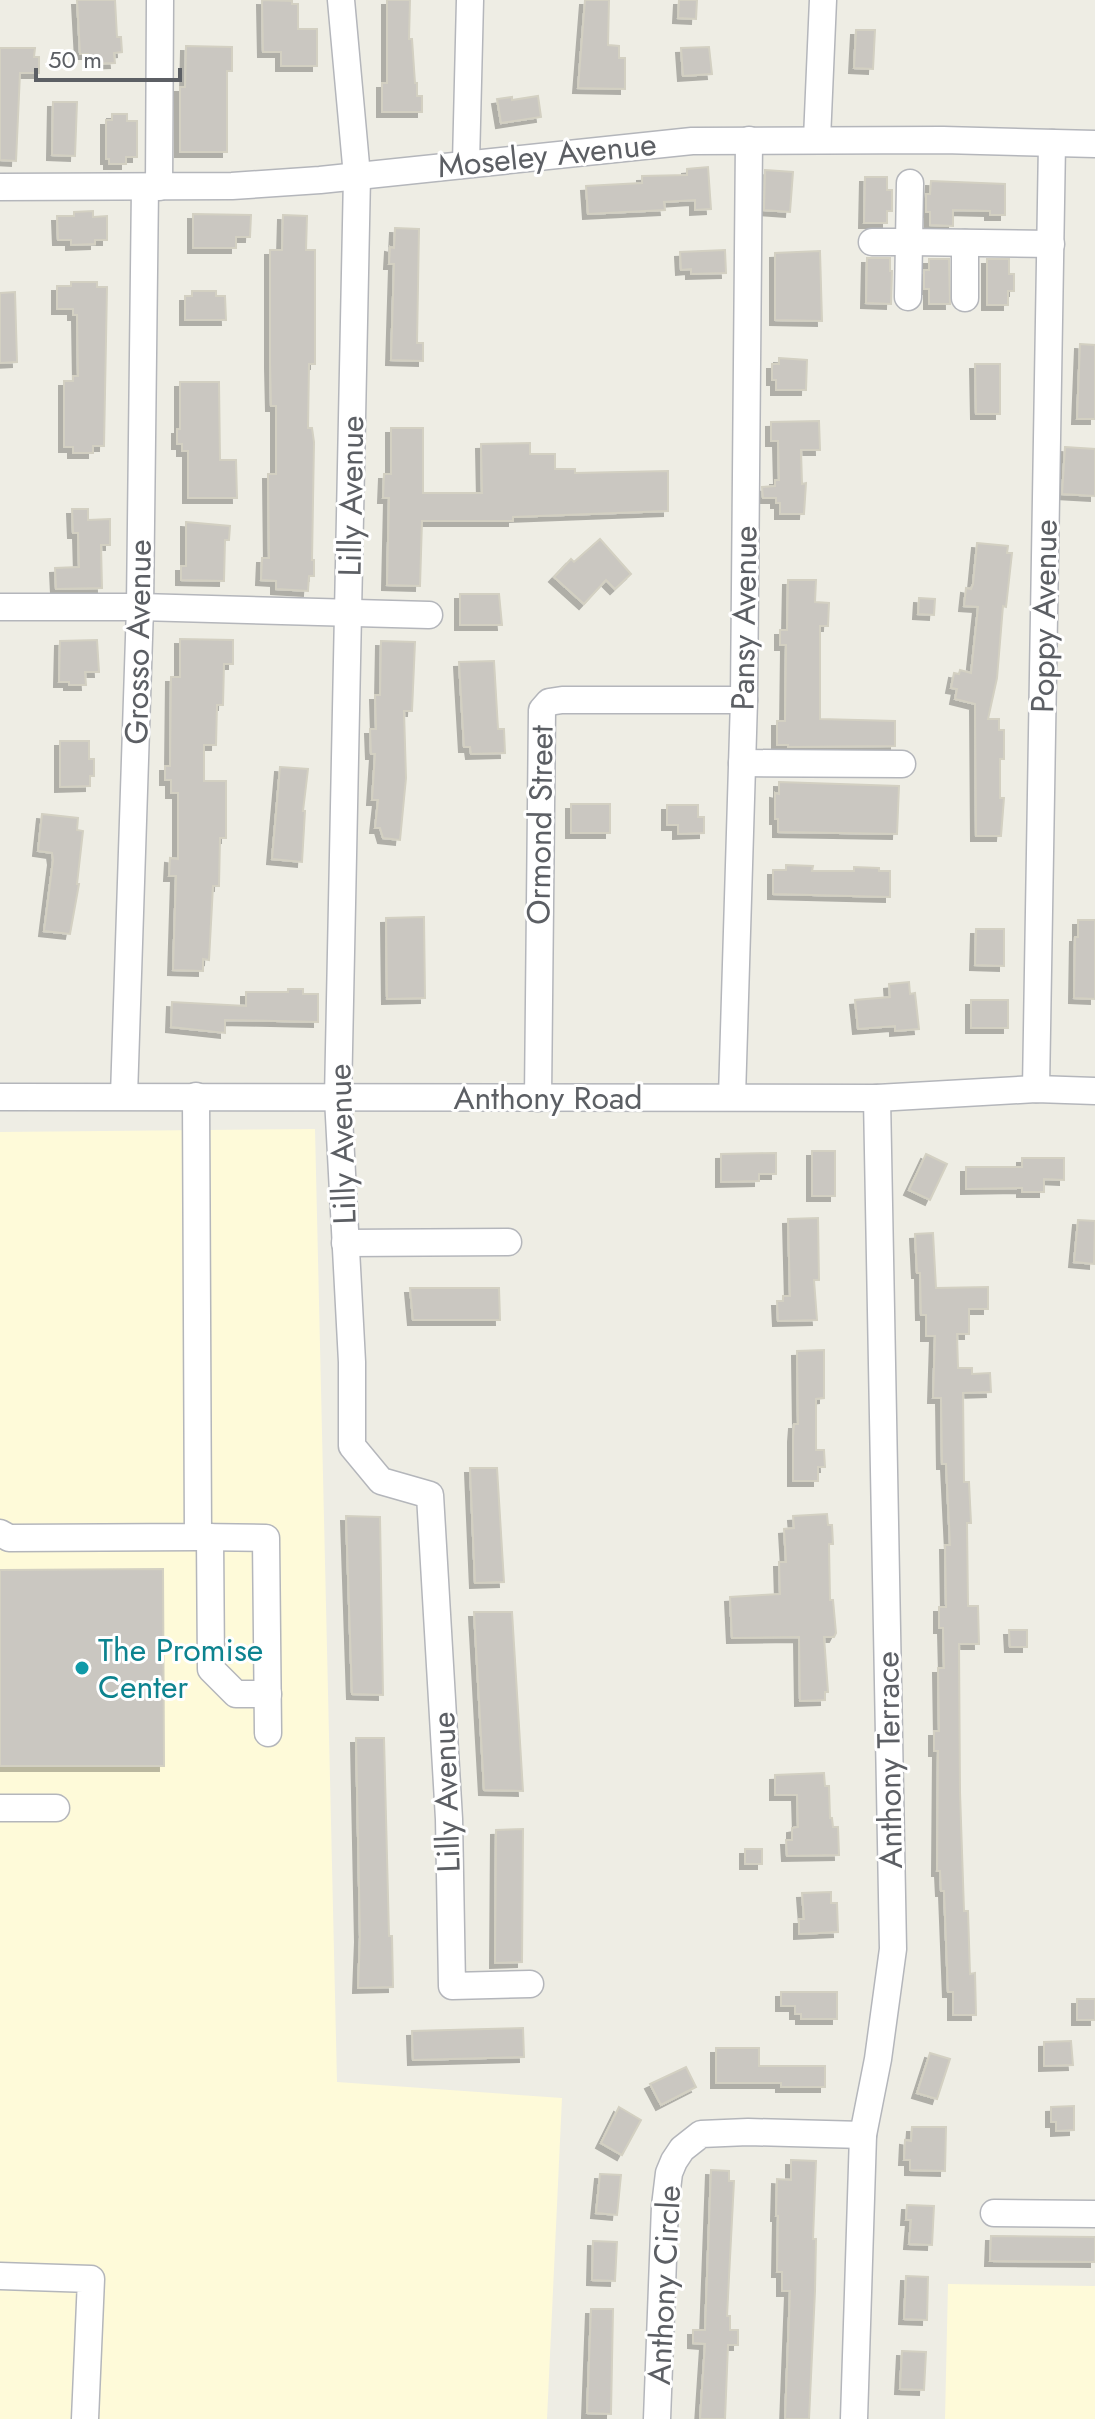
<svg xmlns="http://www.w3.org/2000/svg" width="1095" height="2419" font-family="Jost,sans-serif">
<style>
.commercial{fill:#fefad9}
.building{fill:#cac7c1;stroke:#d3d0c2;stroke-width:2;filter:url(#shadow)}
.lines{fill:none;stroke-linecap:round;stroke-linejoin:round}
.minor-casing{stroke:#b4b6bb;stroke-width:29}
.minor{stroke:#fff;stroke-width:26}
.culture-dot{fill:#0f9aa8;stroke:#fff;stroke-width:3}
.labels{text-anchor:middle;stroke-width:6;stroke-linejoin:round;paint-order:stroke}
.street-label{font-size:32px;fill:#5c5f64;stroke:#fff}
.culture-label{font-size:32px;fill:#0d838f;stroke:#fff;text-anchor:start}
</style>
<defs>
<filter id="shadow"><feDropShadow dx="-5" dy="5" stdDeviation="0" flood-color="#0004"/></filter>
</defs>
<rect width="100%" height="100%" fill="#eeede4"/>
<g class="commercial">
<polygon points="315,1129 337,2082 562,2098 547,2419 0,2419 0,1132"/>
<polygon points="948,2284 1095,2286 1095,2419 945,2419"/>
</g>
<g class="building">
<polygon points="77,0 115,0 117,37 121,37 122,52 114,53 115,63 88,64 88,54 80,54"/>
<polygon points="262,0 292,1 292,4 298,4 298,29 317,29 317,66 281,66 281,52 263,52"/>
<polygon points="387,0 410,0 409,39 412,39 415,83 417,83 417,96 422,96 422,112 382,112 382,83 387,83"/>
<polygon points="585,0 609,0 608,45 619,46 619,58 625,58 625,89 578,88"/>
<polygon points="679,0 697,0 696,19 678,18"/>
<polygon points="856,30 875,30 873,69 854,68"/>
<polygon points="186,46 232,47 232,71 227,71 227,152 180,152 180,87 185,87"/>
<polygon points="709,47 712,74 683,76 681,48"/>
<polygon points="0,48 35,48 34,57 39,57 39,73 20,73 16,161 0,160"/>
<polygon points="538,96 541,117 501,123 497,99 512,97 512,100"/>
<polygon points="53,102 77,102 75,156 52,155"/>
<polygon points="112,114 127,114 127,121 137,121 137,157 126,157 126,164 109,164 109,159 106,159 106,120 112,120"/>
<polygon points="708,167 711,209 695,210 695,200 664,202 665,210 588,214 586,186 642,183 642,176 687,175 687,169"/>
<polygon points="765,170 793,172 790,212 764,210"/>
<polygon points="865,177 887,177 887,190 892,190 892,211 887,211 887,223 864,223"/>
<polygon points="931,181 1005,184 1005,215 990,215 990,211 953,210 953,226 930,225 930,212 926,212 926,194 930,194"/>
<polygon points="93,211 93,217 107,216 107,240 95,240 95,244 71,245 71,240 58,240 57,216 74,216 74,212"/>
<polygon points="193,214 251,215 250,237 236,237 236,248 193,248"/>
<polygon points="283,215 307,216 306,250 315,250 315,364 309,364 308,428 312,428 314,442 312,560 314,560 314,576 309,576 308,591 276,589 276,581 261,580 262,558 269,558 268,474 276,474 276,406 271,406 270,363 270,250 282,250"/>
<polygon points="395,228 419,229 417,343 423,343 423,361 391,360 394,264 389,264 390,247 394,248"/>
<polygon points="725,250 726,273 691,274 691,269 681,270 680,252"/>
<polygon points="820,251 822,321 775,320 775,253"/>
<polygon points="867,258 890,258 890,271 892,271 891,304 866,303"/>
<polygon points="929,259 949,259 950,304 929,304 929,289 924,289 924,270 929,270"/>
<polygon points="987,259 1009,259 1009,274 1014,274 1014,291 1008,291 1008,305 987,305"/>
<polygon points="71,282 97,282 97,287 107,287 104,446 93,446 93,453 73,453 73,447 64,447 64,381 73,381 73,376 78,376 77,315 73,315 73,309 57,309 57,286 71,286"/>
<polygon points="192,291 216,291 216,296 225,296 226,320 185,320 185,296 192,296"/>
<polygon points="15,292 17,362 0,363 0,293"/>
<polygon points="1080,344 1095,345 1095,419 1077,419"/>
<polygon points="779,358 807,360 806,390 776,390 776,380 772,380 772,364 779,364"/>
<polygon points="975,364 1000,364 1000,414 976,414"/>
<polygon points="180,382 219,382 220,460 236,460 237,498 188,498 188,451 182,451 182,444 177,444 177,429 180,429"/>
<polygon points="819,421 820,450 801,450 802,484 806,483 804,514 780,514 780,503 776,503 776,498 763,498 762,487 775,486 775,480 779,480 778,441 771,441 771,422"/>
<polygon points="391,428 423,428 423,493 482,493 481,444 530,443 530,454 555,454 555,469 575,469 575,473 668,471 668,511 513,517 513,521 422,521 420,586 387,585 389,498 383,498 384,474 391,474"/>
<polygon points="1065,447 1095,449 1095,496 1062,494"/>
<polygon points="72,509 88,509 88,520 110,519 110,545 101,545 102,588 56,589 55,568 79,567 78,533 73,533"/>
<polygon points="186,522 230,526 229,540 225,540 224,581 181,580 181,566 186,566"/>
<polygon points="600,539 631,574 615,589 606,580 584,604 554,577 571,559 574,562"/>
<polygon points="977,543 1008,546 1007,553 1012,553 1006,607 1003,606 997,678 988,719 999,719 999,730 1004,730 1004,759 1000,759 1000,798 1004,798 1001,836 976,836 975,704 955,699 957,689 951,688 954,673 959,674 960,670 971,673 978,607 964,606 966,588 971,589 973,584"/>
<polygon points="788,580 816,580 815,602 829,603 828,626 820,626 820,719 895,721 895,746 788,747 788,745 777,745 777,721 785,721 786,645 780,645 780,630 787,630"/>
<polygon points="460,594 499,594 502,625 460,625"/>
<polygon points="919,598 935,599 934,615 918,614"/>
<polygon points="180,639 233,640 233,664 224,664 223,705 217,705 216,745 204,745 204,781 226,781 226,838 220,838 219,886 213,886 209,960 203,959 203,971 173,970 176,876 169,876 170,858 178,859 178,793 171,793 171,780 165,780 165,766 170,766 171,677 180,677"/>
<polygon points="97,640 99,672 85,672 86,685 69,685 69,682 59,682 60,641"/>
<polygon points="381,641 415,642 412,711 404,711 406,778 400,840 383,838 380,828 375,828 378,800 372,800 375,754 371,754 370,729 376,729 375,695 380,695"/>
<polygon points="494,661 498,729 504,729 505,753 471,754 470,747 464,747 459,662"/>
<polygon points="60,741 89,741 89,759 94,759 94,776 90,776 90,786 60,787"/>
<polygon points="280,767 308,769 303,811 305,811 302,862 272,859"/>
<polygon points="779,782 899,786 897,834 778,832 778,819 775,819 775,793 779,794"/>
<rect x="571" y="804" width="39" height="29"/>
<polygon points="667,805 698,805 698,817 704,817 704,833 678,834 678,825 667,825"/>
<polygon points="42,814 78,818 77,830 83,831 77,884 79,884 70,934 44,931 53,860 52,853 38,851"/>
<polygon points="786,865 813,866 812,871 854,871 854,867 879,868 879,871 890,871 890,897 773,894 773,870 786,870"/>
<polygon points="424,917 425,998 387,999 386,918"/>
<polygon points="1078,920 1095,920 1095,999 1074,998 1075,937 1078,937"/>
<polygon points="976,929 1004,929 1004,966 975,965"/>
<polygon points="909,982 910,994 915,993 919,1029 895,1031 895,1026 858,1029 855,1000 890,997 889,984"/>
<polygon points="288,989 303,989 303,994 318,994 318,1022 225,1020 225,1033 171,1027 172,1002 246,1006 246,992 288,992"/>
<rect x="971" y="1000" width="37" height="28"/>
<rect x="812" y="1151" width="23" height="45"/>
<polygon points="776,1153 776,1174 759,1174 759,1181 721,1182 721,1154"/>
<polygon points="926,1154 947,1164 930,1200 909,1190"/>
<polygon points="1022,1158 1064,1158 1064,1180 1044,1179 1044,1192 1022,1192 1022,1188 966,1189 966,1167 1022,1167"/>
<polygon points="818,1218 819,1280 814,1280 817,1320 778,1321 777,1301 783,1301 783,1296 790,1296 788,1219"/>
<polygon points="1078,1220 1095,1221 1094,1264 1074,1262"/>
<polygon points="933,1233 936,1288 988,1287 988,1309 969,1309 969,1334 957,1334 958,1368 972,1368 972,1374 990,1373 991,1392 963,1393 964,1482 969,1482 971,1523 967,1523 968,1606 978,1606 979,1644 959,1644 960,1792 964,1911 968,1911 970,1974 975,1973 976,2015 953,2015 953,1992 948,1992 944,1891 941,1891 940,1871 937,1871 938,1751 934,1751 934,1731 939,1731 938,1668 944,1668 943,1628 939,1628 939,1607 946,1607 945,1545 950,1545 946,1464 942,1464 941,1398 933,1398 935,1336 926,1336 926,1315 921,1315 920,1273 917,1273 915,1234"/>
<polygon points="410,1288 499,1288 500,1320 413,1320"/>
<polygon points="824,1350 824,1398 816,1399 816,1450 824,1450 825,1467 818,1467 818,1481 793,1481 793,1437 794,1424 798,1424 797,1351"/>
<polygon points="470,1468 497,1468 504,1582 475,1583"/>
<polygon points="827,1514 828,1525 832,1525 833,1544 829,1544 830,1600 833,1600 836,1633 834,1637 824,1637 828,1692 825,1692 825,1700 800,1701 799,1637 732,1638 730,1597 780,1594 779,1562 786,1562 784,1529 794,1528 793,1516"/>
<polygon points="346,1516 380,1517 383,1695 352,1694"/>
<polygon points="163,1569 164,1766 0,1766 0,1570"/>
<polygon points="474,1612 512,1612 523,1791 484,1790"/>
<polygon points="1009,1630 1027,1630 1027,1647 1010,1647"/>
<polygon points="356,1738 384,1738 389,1936 392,1936 393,1987 358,1988 360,1937"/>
<polygon points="824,1773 825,1786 829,1786 830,1818 832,1818 833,1827 838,1827 839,1855 787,1856 786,1840 792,1840 792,1828 798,1827 797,1795 775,1795 775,1775"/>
<polygon points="523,1829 522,1962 495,1963 496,1830"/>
<rect x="745" y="1849" width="17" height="15"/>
<polygon points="831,1892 831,1903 837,1903 838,1932 799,1934 799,1919 804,1919 802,1893"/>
<polygon points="781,1992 837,1992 837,2019 801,2019 801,2014 795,2014 795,2006 781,2006"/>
<rect x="1077" y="1999" width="18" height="21"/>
<polygon points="523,2028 524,2057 413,2060 412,2031"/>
<polygon points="1071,2041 1073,2065 1044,2066 1044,2042"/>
<polygon points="716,2048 759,2048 759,2066 825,2066 825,2087 781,2087 781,2083 716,2083"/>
<polygon points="930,2053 950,2059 937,2099 917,2093"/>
<polygon points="686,2067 696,2087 661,2105 650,2084"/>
<polygon points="1074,2106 1074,2130 1056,2131 1056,2122 1051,2122 1051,2107"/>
<polygon points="619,2107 641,2120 622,2155 601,2143"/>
<polygon points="912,2127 946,2127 945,2171 910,2170 910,2160 904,2160 905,2140 911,2141"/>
<polygon points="791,2160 816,2161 813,2239 816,2239 815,2291 809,2419 785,2419 790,2291 782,2291 782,2272 777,2272 778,2216 776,2216 777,2179 791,2180"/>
<polygon points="711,2170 729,2171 729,2181 734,2181 727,2316 730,2316 730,2330 738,2330 738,2345 728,2345 725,2419 700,2419 705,2344 693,2343 693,2330 705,2330"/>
<polygon points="600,2174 621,2175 617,2215 596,2213"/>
<polygon points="907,2205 934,2206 932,2245 909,2244 911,2220 906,2220"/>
<polygon points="991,2236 1095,2237 1095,2262 990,2261"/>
<polygon points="593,2241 617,2242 615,2281 592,2280"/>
<polygon points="906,2276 928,2277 927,2320 904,2319"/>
<polygon points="591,2309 613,2309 611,2414 587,2413"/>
<polygon points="902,2351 926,2352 924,2390 900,2389"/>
</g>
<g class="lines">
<defs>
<g id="minor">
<polyline points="341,0 357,176 338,1098 352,1362 352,1446 381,1481 430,1495 449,1819 452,1986 530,1984"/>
<polyline points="817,139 823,0"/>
<polyline points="466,163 470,0"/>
<polyline points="910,183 909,242 1051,244"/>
<polyline points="0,187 232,186 320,180 692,141 943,140 1095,144"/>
<polyline points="159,187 160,0"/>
<polyline points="872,242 909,242 908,297"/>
<polyline points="965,243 965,298"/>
<polyline points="0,607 140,607 429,615"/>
<polyline points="742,763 902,764"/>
<polyline points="1036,1089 1052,143"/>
<polyline points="124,1096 140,607 145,187"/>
<polyline points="0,1097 877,1098 1036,1089 1095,1091"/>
<polyline points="732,1097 744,700 749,140"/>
<polyline points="538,1098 542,710 549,702 562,700 744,700"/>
<polyline points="345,1243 508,1242"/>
<polyline points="0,1533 9,1538 198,1537 196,1096"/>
<polyline points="198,1537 266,1538 268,1733"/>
<polyline points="210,1537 211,1669 236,1694 268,1694"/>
<polyline points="0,1808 56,1808"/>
<polyline points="994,2213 1095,2214"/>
<polyline points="0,2276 91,2279 85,2419"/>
<polyline points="657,2419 665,2206 669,2173 674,2161 682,2149 701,2134 748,2132 863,2135"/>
<polyline points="854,2419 863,2135 878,2059 893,1949 877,1098"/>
</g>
</defs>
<use href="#minor" class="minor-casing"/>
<use href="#minor" class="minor"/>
</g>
<circle class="culture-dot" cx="82" cy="1668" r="8"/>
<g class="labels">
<g class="street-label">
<text transform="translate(547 155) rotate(-6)" y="11">Moseley Avenue</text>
<text transform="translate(351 496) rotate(-89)" y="11">Lilly Avenue</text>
<text transform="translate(1044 616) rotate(-89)" y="11">Poppy Avenue</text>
<text transform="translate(744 618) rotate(-89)" y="11">Pansy Avenue</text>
<text transform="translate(138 642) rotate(-89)" y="11">Grosso Avenue</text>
<text transform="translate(540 825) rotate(-89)" y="11">Ormond Street</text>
<text x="548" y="1109">Anthony Road</text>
<text transform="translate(342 1144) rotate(-92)" y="11">Lilly Avenue</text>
<text transform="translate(889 1760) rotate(-91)" y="11">Anthony Terrace</text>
<text transform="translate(446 1792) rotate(-92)" y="11">Lilly Avenue</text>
<text transform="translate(664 2285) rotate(-87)" y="11">Anthony Circle</text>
</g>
<g class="culture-label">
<text x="98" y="1661">The Promise<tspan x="98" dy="37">Center</tspan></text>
</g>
</g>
<path d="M36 68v12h144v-12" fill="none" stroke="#5c5f64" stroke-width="4"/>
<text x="48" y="68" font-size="24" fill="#5c5f64" stroke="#ffffff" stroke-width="6" paint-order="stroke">50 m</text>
</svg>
